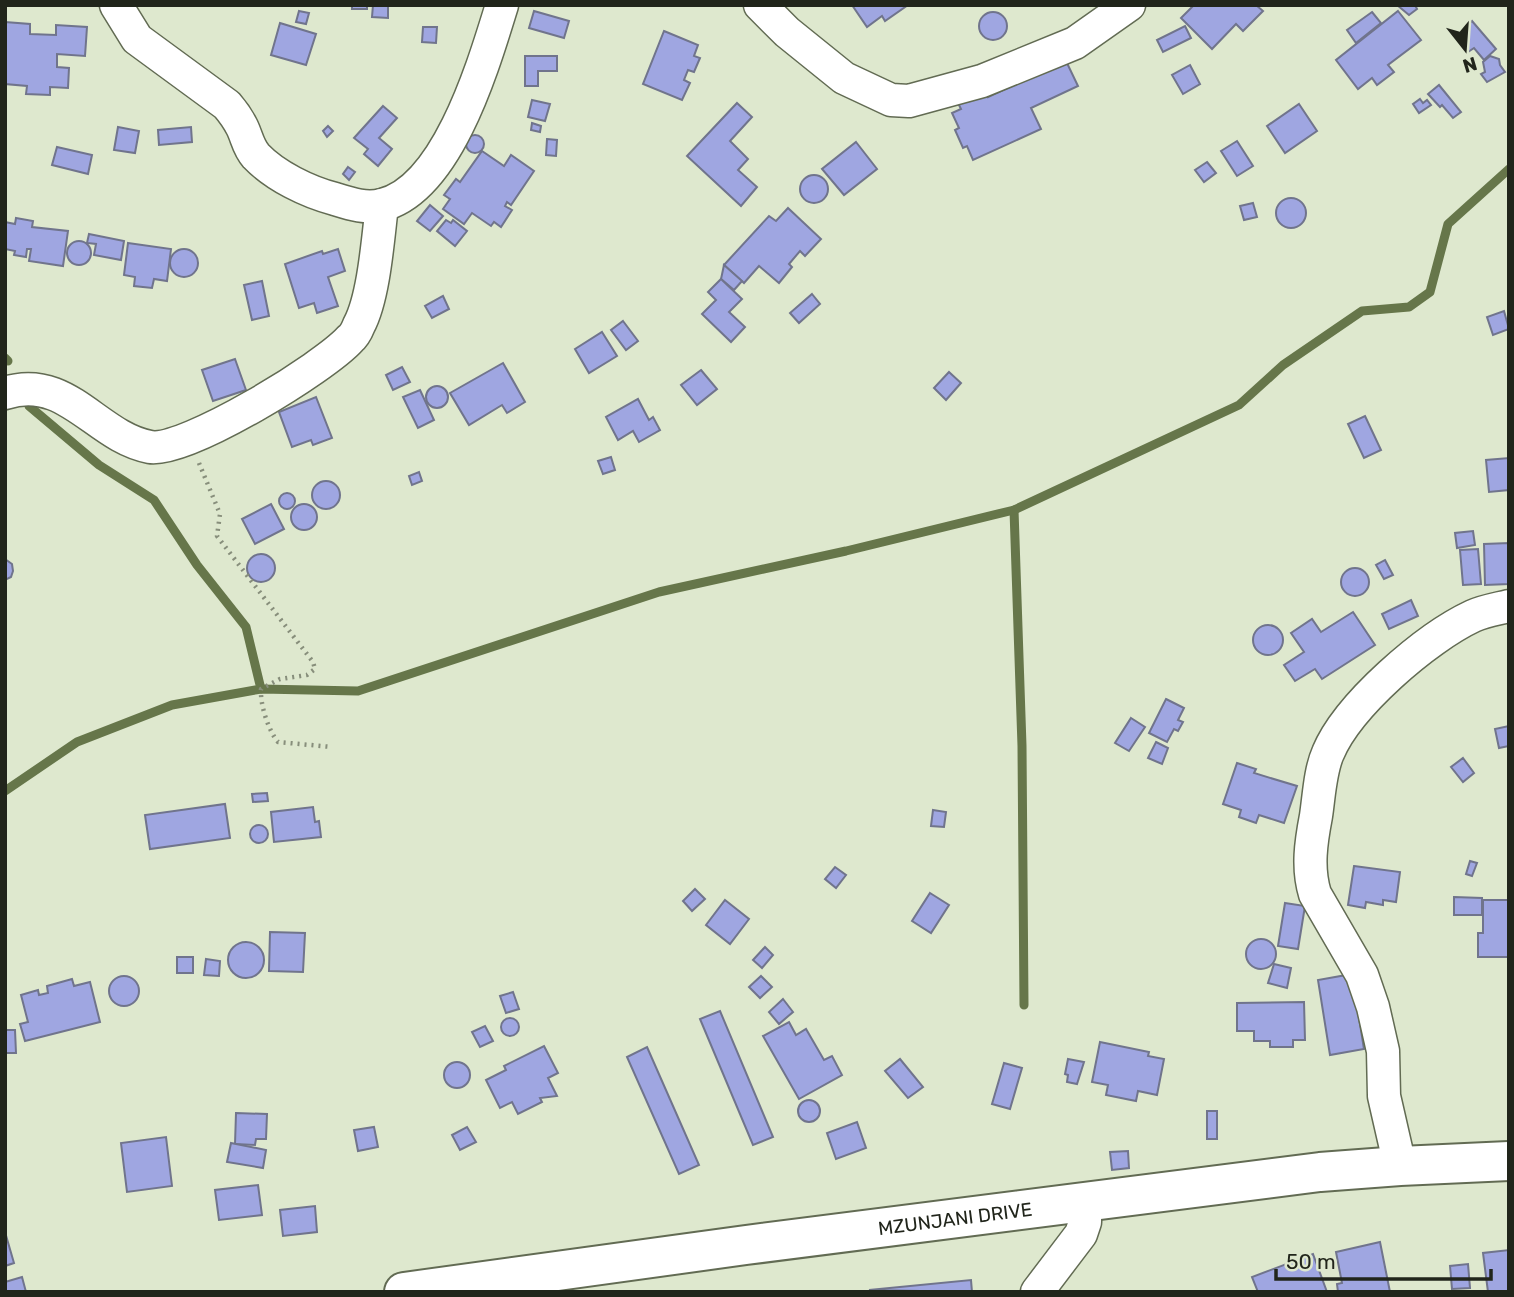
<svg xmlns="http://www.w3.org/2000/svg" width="1514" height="1297" font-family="Rubik,sans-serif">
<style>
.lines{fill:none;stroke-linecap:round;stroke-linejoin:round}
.stream{stroke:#66764a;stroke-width:9}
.building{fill:#9fa6e1;stroke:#70748c;stroke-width:2}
.minor-casing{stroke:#626b53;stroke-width:35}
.secondary-casing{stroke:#626b53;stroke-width:42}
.path{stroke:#878e7b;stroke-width:4.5;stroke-dasharray:2 5;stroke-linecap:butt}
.minor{stroke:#fff;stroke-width:32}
.secondary{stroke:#fff;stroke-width:38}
.labels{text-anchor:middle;stroke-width:6;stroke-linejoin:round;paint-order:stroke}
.street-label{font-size:19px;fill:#21251b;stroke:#dee8ce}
</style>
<rect width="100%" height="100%" fill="#dee8ce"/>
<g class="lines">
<g class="stream">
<polyline points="5,358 8,361"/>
<polyline points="29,406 99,465 154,500 197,565 246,627 261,689"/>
<polyline points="1014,510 1022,746 1024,1005"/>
<polyline points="5,791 77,742 172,705 261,689 358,691 659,592 846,551 1014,510 1239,405 1283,365 1362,311 1409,307 1430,292 1448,224 1509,169"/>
</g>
</g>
<g class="building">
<rect x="352" y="5" width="15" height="4"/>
<polygon points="373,5 388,5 388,18 372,17"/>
<polygon points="852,5 908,5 885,21 882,16 867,27"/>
<polygon points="1194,5 1256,5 1263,11 1243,31 1236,24 1212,49 1181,18"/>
<polygon points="1397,5 1415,5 1417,9 1409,15"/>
<polygon points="299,11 309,13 306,24 296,22"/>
<polygon points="534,11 569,21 564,38 529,28"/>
<polygon points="1398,11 1421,40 1388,65 1394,72 1377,85 1372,78 1358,89 1336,60"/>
<polygon points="1372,12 1381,23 1356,43 1347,30"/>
<circle cx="993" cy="26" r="14"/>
<polygon points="1472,21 1496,49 1484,60 1474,48 1468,52 1454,36"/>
<polygon points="5,22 30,24 30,34 56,35 56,25 87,27 85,56 57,54 57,67 69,68 68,88 50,87 50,95 26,94 27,86 5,84"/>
<polygon points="280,23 316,34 306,65 271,55"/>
<polygon points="1185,26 1191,38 1163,52 1157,40"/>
<polygon points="423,27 437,27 436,43 422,42"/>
<polygon points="664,31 698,45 694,56 700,58 694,72 688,70 684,80 690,83 682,100 643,84"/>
<polygon points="525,56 557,56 557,71 538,71 538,86 525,86"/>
<polygon points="1490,56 1499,59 1500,65 1505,72 1487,82 1481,74 1485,72 1483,62"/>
<polygon points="1066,61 1078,86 1031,108 1041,129 973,160 967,146 963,148 955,130 959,128 952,113 961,109 958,103 986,91 988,97"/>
<polygon points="1190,65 1200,84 1183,94 1172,75"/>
<polygon points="1439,85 1461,112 1453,118 1442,105 1440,107 1428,94"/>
<polygon points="1420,99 1423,103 1427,100 1431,105 1419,113 1413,104"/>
<polygon points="532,100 550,104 545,121 528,117"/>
<polygon points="737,103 752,117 730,141 748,159 738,170 757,187 741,206 687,156"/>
<polygon points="1299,104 1317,131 1285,153 1267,126"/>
<polygon points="383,106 397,118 379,138 392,149 378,166 364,154 368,149 354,138"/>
<polygon points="532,123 541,126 540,132 531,130"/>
<polygon points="328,126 333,131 327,137 323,131"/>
<polygon points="118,127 139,131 135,153 114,150"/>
<polygon points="191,127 192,142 159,145 158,130"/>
<circle cx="475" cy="144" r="9"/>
<polygon points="547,139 557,140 556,156 546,155"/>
<polygon points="1237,141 1253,166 1237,176 1221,151"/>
<polygon points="856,142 877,169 844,195 822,169"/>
<polygon points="57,147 92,155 88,174 52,165"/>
<polygon points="482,151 504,166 511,155 534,171 511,205 507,202 505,206 512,210 501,227 494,222 491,226 472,213 464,224 443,209 450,199 444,195 456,179 460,182"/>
<polygon points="1207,162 1216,173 1204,182 1195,170"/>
<polygon points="348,167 355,172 349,180 343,174"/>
<circle cx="814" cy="189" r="14"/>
<circle cx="1291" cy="213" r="15"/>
<polygon points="1253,203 1257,217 1244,220 1240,206"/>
<polygon points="430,205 443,216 430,231 417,221"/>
<polygon points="788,208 821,239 805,256 800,251 789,264 792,267 779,283 759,266 744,283 724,265 769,216 776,221"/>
<polygon points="16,218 33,221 32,227 68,231 63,266 29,261 31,249 27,249 26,257 14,255 15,251 5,249 5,222 15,224"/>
<polygon points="446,220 451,223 453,220 467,231 455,246 437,231"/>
<polygon points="89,234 124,241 121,260 94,255 96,244 87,243"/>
<circle cx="79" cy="253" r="12"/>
<polygon points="128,243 171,249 167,281 154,279 152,288 134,286 135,277 124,275"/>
<polygon points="338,249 345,271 328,277 338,306 317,313 314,303 299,308 285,264 322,251 323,254"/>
<circle cx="184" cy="263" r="14"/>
<polygon points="724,265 742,281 734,290 721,279"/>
<polygon points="721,279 742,299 729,312 745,327 731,342 702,314 716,300 708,292"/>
<polygon points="262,281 269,316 252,320 244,285"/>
<polygon points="812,294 820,304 799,323 790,313"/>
<polygon points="443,296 449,309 432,318 425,306"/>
<polygon points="1504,311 1509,329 1493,335 1487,317"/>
<polygon points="623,321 638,341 626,350 611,330"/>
<polygon points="602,332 617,356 589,373 575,349"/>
<polygon points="235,359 246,390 213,401 202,370"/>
<polygon points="503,363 525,402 507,413 502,405 469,425 450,393"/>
<polygon points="402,367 410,382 393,390 386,375"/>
<polygon points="701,370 717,389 697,405 681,385"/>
<polygon points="949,372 961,383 946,400 934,388"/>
<circle cx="437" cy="397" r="11"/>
<polygon points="420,390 434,420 418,428 403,397"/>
<polygon points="316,397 332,438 313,445 311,440 292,447 279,412"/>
<polygon points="638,399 649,420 653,417 660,430 639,442 633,431 618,440 606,417"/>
<polygon points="1365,416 1381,450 1364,458 1348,424"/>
<polygon points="611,457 615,470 603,474 598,461"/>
<polygon points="1509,458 1509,490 1489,492 1486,460"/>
<polygon points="419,472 422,481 412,485 409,476"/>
<circle cx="326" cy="495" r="14"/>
<circle cx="287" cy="501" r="8"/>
<polygon points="271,504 284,529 255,544 242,519"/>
<circle cx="304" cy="517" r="13"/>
<polygon points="1473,531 1475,545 1457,548 1455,533"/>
<polygon points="1509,543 1509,584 1485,585 1484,544"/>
<polygon points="1478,549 1481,584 1463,585 1460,550"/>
<circle cx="261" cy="568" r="14"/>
<polygon points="5,559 12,564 13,571 11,577 5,580"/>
<polygon points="1385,560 1393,575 1384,579 1376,565"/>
<circle cx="1355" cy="582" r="14"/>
<polygon points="1411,600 1418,616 1389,629 1382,614"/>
<polygon points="1353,612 1375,645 1322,679 1315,669 1295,681 1284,665 1304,652 1291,633 1312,619 1321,632"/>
<circle cx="1268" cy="640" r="15"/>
<polygon points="1166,699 1184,708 1178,720 1183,722 1178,731 1174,729 1167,742 1149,733"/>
<polygon points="1131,718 1145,727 1129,751 1115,743"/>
<polygon points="1509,726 1509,746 1499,748 1495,729"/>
<polygon points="1156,742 1168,748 1162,764 1148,758"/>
<polygon points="1463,758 1474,773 1463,782 1451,767"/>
<polygon points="1237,763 1256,769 1254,773 1297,786 1284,823 1259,815 1256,823 1239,817 1241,810 1223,804"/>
<polygon points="267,793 268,801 253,802 252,794"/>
<polygon points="225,804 230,838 150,849 145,815"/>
<polygon points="313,807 315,822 319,821 321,837 274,842 271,812"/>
<polygon points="933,810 946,812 944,827 931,826"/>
<circle cx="259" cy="834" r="9"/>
<polygon points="1470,861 1477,863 1472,876 1466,874"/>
<polygon points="1354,866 1400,872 1396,902 1383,900 1383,905 1366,902 1365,908 1348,905"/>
<polygon points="835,867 846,875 836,888 825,879"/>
<polygon points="695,889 705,899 692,911 683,901"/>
<polygon points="930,893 949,905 931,933 912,921"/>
<polygon points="1454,897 1482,898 1482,915 1454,915"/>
<polygon points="725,900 749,919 730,944 706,925"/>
<polygon points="1483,900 1509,900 1509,957 1478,957 1478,933 1483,933"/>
<polygon points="1285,903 1305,906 1298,949 1278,946"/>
<polygon points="270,932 305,933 303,972 269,971"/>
<circle cx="1261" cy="954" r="15"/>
<circle cx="246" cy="960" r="18"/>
<polygon points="765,947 773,955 762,968 753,960"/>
<rect x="177" y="957" width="16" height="16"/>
<polygon points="206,959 220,961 219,976 204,975"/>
<polygon points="1274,964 1291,968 1287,988 1268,983"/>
<polygon points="1352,974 1364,1049 1330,1055 1318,980"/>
<polygon points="761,976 772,987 760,998 749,987"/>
<circle cx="124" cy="991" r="15"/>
<polygon points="72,979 74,986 90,982 100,1022 25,1041 20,1024 28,1022 21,995 38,990 39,995 48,993 47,986"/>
<polygon points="513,992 519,1009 506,1013 500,996"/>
<polygon points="783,999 793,1012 779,1024 769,1012"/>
<polygon points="1304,1002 1305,1040 1293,1040 1293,1047 1270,1047 1270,1041 1254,1041 1254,1031 1237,1031 1237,1003"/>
<polygon points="720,1011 773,1137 753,1145 700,1019"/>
<circle cx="510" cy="1027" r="9"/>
<polygon points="789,1022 796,1035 806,1029 824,1060 832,1056 842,1075 799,1099 763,1036"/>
<polygon points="485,1026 493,1041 480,1047 472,1032"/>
<polygon points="5,1030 15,1030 16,1053 5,1053"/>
<polygon points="1100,1042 1149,1052 1148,1056 1164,1059 1157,1095 1138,1091 1136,1101 1106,1095 1108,1085 1092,1082"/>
<polygon points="544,1046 558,1073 548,1078 557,1096 540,1098 542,1102 518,1114 512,1102 500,1108 486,1080 506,1070 504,1066"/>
<polygon points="647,1047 699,1165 679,1174 627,1057"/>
<polygon points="900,1059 923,1087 908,1098 885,1071"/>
<polygon points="1068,1059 1084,1062 1077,1084 1067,1082 1068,1075 1065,1074"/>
<circle cx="457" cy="1075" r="13"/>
<polygon points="1004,1063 1022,1068 1010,1109 992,1104"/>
<circle cx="809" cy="1111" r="11"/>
<rect x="1207" y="1111" width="10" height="28"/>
<polygon points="236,1113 267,1114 266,1139 256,1139 255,1145 235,1144"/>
<polygon points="857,1122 866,1148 836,1159 827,1133"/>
<polygon points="374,1127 378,1147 358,1151 354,1130"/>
<polygon points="467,1127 476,1142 460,1150 452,1135"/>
<polygon points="166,1137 172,1186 127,1192 121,1143"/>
<polygon points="231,1143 266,1150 263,1168 227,1162"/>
<polygon points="1128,1151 1129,1168 1112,1170 1110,1152"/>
<polygon points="258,1185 262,1215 219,1220 215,1190"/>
<polygon points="315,1206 317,1232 283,1236 280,1210"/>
<polygon points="5,1232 14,1263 5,1266"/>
<polygon points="1380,1242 1390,1292 1338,1292 1337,1284 1342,1283 1336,1252"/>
<polygon points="1509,1250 1509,1292 1488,1292 1483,1253"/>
<polygon points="1313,1254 1327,1292 1258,1292 1252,1277"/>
<polygon points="1468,1264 1470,1288 1452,1289 1450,1266"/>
<polygon points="22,1277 26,1292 5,1292 5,1282"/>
<polygon points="971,1280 972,1292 869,1290"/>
</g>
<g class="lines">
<defs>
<g id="minor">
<path d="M116,5L137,39L227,105C233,112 238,119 242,127C247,137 248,147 256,156C275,176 308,192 335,199C351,204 366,209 382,205C448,189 484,63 502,5"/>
<polyline points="760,5 787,32 844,78 891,100 909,101 982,81 1075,43 1129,5"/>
<path d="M5,393C67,373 96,437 150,447C186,453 325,367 350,339C354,336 357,330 359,325C374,297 378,238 382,205"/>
<path d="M1400,1166L1384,1096L1383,1051L1373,1007L1362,975L1315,894C1307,868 1311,842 1316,816C1319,796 1320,771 1328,753C1348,705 1426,638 1473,616C1484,611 1497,609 1509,606"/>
<polyline points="1037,1292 1081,1234 1085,1222 1085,1203"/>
</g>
<g id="secondary">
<path id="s1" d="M404,1292L746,1245L1320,1172L1400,1166L1509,1161"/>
</g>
</defs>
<use href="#minor" class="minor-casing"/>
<use href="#secondary" class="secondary-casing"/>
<path class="path" d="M199,463L220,514L217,536L313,662L315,669L307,675L280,679L261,689C260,704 268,730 278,742L332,747"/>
<use href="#minor" class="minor"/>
<use href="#secondary" class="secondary"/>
</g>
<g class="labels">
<g class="street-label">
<text dy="7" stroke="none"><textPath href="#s1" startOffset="556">MZUNJANI DRIVE</textPath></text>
</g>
</g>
<rect width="1514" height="1297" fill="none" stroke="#21251b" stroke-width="14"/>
<g transform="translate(1465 49) rotate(163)" stroke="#dee8ce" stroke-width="5" paint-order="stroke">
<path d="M0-5L12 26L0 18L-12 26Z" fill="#21251b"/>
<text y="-10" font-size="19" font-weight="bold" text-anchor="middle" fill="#21251b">N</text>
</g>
<path d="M1276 1269v10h215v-10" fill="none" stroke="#21251b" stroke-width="3.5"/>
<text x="1286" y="1269" font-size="21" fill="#21251b" stroke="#dee8ce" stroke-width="5" paint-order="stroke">50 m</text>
</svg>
